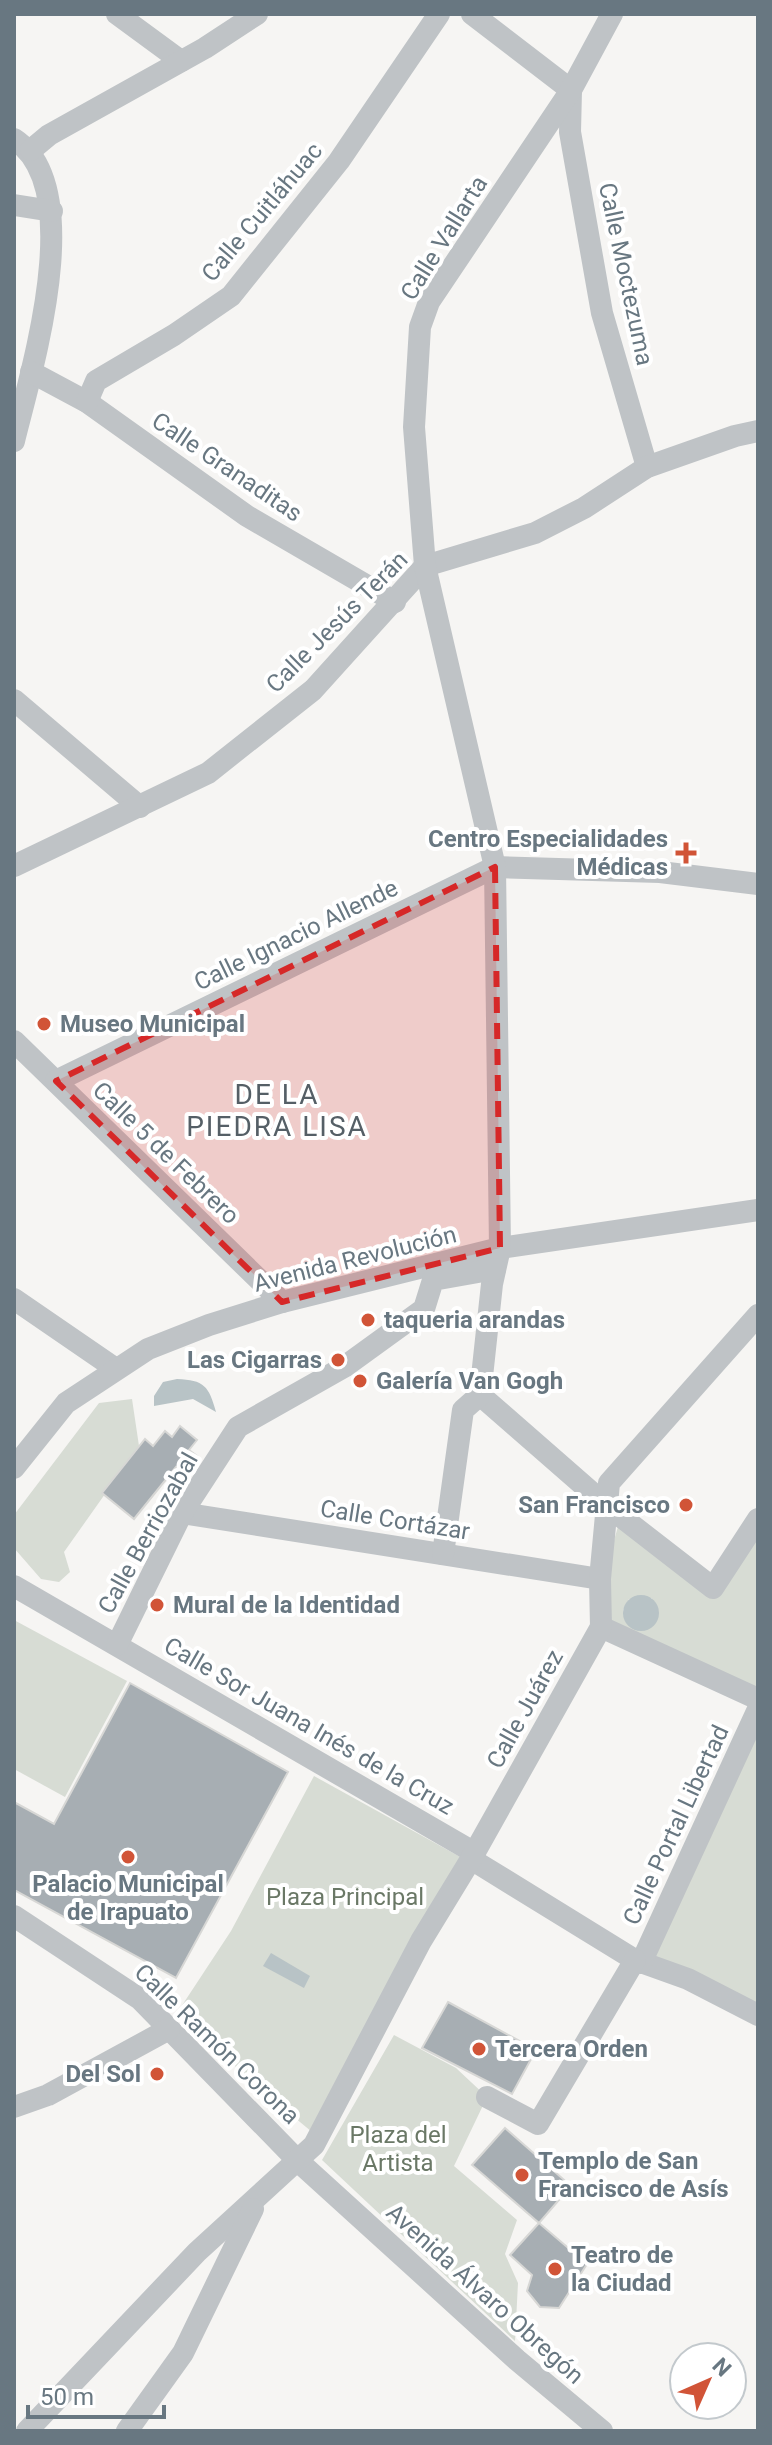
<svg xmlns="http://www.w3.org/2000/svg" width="772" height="2445" font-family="Roboto,sans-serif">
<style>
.green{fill:#d7dcd4;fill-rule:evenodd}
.water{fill:#b8c3c6}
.building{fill:#a7aeb3;stroke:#d7d7d5;stroke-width:2}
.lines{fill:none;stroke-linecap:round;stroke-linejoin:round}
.minor{stroke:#bfc3c6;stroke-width:22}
.marked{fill:#d62828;fill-opacity:0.2;stroke:#d62828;stroke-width:6;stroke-dasharray:16 10;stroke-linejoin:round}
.poi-dot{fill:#d15437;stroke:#fff;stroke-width:3}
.labels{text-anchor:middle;stroke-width:8;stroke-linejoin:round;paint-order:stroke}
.street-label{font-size:24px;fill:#687781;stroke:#fff}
.poi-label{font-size:24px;font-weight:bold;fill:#687781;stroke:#fff;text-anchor:start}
.park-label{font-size:24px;fill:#6a7866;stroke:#fff}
.quarter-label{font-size:28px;letter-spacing:2px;fill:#555f66;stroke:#fff}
</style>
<rect width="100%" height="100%" fill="#f6f5f3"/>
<g class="green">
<polygon points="132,1399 139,1446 64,1552 70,1572 59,1582 41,1579 14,1548 14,1515 99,1403"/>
<path d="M758,1521V1699L610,1627L605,1572L619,1523L713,1587ZM652,1598L646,1630L634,1629L623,1610L629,1599Z"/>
<polygon points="14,1620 127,1681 65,1797 14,1769"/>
<polygon points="758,1734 758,2009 651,1957"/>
<polygon points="314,1776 464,1859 312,2132 247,2078 179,2010 231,1931"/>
<polygon points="394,2035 456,2068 487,2097 454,2166 517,2220 505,2254 518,2283 515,2341 322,2160"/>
</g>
<g class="water">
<path d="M177,1379C204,1380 209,1386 216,1412L193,1399L154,1406V1396L163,1382Z"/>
<circle cx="641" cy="1613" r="18"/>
<polygon points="271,1953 310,1976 304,1988 263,1966"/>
</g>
<g class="building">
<polygon points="180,1426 197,1440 189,1450 197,1456 184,1473 176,1467 134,1519 102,1493 145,1439 153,1446 165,1431 172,1437"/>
<polygon points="130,1683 288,1772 176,1978 14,1890 14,1802 54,1824"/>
<polygon points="448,2002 536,2050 512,2094 422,2048"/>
<polygon points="505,2128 571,2186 539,2223 472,2165"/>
<polygon points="539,2223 587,2264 559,2308 540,2307 527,2291 532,2275 510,2255"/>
</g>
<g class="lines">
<g class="minor">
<polyline points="117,14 181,61"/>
<polyline points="472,14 571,90 570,132 602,313 647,467"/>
<path d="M14,139C88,187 32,368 14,441"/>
<polyline points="31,150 49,135 205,48 257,14"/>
<polyline points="14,205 52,211"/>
<polyline points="31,372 87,402 247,516 395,602"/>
<polyline points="87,402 96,381 174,335 231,296 339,161 439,14"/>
<polyline points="14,700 140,807"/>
<polyline points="14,866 208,773 313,690 425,566 535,533 584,508 647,467 735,436 758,431"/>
<polyline points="14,1041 282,1302"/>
<polyline points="56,1081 495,867 660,872 758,884"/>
<polyline points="14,1299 116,1369"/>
<polyline points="480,1395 606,1505 713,1588 758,1519"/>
<polyline points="14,1468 66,1403 148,1349 209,1325 282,1302 500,1248 758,1210"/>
<polyline points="182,1513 600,1579"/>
<polyline points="443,1554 463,1410 480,1395 492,1284 500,1248 495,867 425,566 414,427 420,327 429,302 571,90 612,14"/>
<polyline points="14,1586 475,1853"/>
<polyline points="601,1627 758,1699"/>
<polyline points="117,1645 182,1513 238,1427 344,1367 424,1309 433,1280 495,1269"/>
<polyline points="471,1859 635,1960 688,1979 758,2015"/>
<polyline points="14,1916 140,1999 299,2162 517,2360 602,2431"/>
<polyline points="641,1963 758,1709"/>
<polyline points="487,2097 538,2124 635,1960"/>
<polyline points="14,2107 48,2095 169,2029"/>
<polyline points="27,2431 197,2252 314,2145 421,1941 471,1859 601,1627 600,1579 609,1483 758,1315"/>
<polyline points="127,2431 183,2353 253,2209"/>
</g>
</g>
<path class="marked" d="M495,867L500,1248L282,1302L56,1081Z"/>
<g class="poi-dot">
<path d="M682 841h8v8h8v8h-8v8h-8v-8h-8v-8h8z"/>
<circle cx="44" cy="1024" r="8"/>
<circle cx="368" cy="1320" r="8"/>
<circle cx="338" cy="1360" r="8"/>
<circle cx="360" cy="1381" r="8"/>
<circle cx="686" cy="1505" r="8"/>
<circle cx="157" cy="1605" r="8"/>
<circle cx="128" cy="1857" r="8"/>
<circle cx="479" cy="2049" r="8"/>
<circle cx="157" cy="2074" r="8"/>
<circle cx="522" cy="2175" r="8"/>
<circle cx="555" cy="2269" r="8"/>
</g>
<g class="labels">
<g class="street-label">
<text transform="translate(262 212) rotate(-50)" y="8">Calle Cuitláhuac</text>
<text transform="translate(444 238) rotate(-58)" y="8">Calle Vallarta</text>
<text transform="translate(626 274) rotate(78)" y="8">Calle Moctezuma</text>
<text transform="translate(227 467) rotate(34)" y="8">Calle Granaditas</text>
<text transform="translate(337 622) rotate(-45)" y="8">Calle Jesús Terán</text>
<text transform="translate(296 935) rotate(-26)" y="8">Calle Ignacio Allende</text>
<text transform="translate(166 1153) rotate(44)" y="8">Calle 5 de Febrero</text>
<text transform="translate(355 1259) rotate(-14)" y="8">Avenida Revolución</text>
<text transform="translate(395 1520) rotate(9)" y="8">Calle Cortázar</text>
<text transform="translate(148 1533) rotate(-61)" y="8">Calle Berriozabal</text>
<text transform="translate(525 1709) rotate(-61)" y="8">Calle Juárez</text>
<text transform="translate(309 1726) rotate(30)" y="8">Calle Sor Juana Inés de la Cruz</text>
<text transform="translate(676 1825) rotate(-65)" y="8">Calle Portal Libertad</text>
<text transform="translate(217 2044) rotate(44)" y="8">Calle Ramón Corona</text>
<text transform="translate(485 2294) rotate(42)" y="8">Avenida Álvaro Obregón</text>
</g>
<g class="poi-label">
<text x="668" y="847" text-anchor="end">Centro Especialidades<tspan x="668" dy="28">Médicas</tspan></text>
<text x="60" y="1032">Museo Municipal</text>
<text x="384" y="1328">taqueria arandas</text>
<text x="322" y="1368" text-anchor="end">Las Cigarras</text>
<text x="376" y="1389">Galería Van Gogh</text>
<text x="670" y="1513" text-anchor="end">San Francisco</text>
<text x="173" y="1613">Mural de la Identidad</text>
<text x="128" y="1892" text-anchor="middle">Palacio Municipal<tspan x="128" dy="28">de Irapuato</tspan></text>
<text x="495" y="2057">Tercera Orden</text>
<text x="141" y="2082" text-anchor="end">Del Sol</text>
<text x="538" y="2169">Templo de San<tspan x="538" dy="28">Francisco de Asís</tspan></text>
<text x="571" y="2263">Teatro de<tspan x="571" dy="28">la Ciudad</tspan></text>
</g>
<g class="park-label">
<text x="345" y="1905">Plaza Principal</text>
<text x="398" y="2143">Plaza del<tspan x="398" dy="28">Artista</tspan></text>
</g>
<g class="quarter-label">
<text x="277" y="1104">DE LA<tspan x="277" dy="32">PIEDRA LISA</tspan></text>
</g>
</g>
<rect width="772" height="2445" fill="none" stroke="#687781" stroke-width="32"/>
<g transform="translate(708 2381) rotate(45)"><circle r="38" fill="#ffffff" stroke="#c3c9cd" stroke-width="2"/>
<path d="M0-6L14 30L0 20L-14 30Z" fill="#d15437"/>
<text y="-12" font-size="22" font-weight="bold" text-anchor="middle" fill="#687781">N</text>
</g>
<path d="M28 2405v12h136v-12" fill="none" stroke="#687781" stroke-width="4"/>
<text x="40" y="2405" font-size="24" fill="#687781" stroke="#ffffff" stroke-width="6" paint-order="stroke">50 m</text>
</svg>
